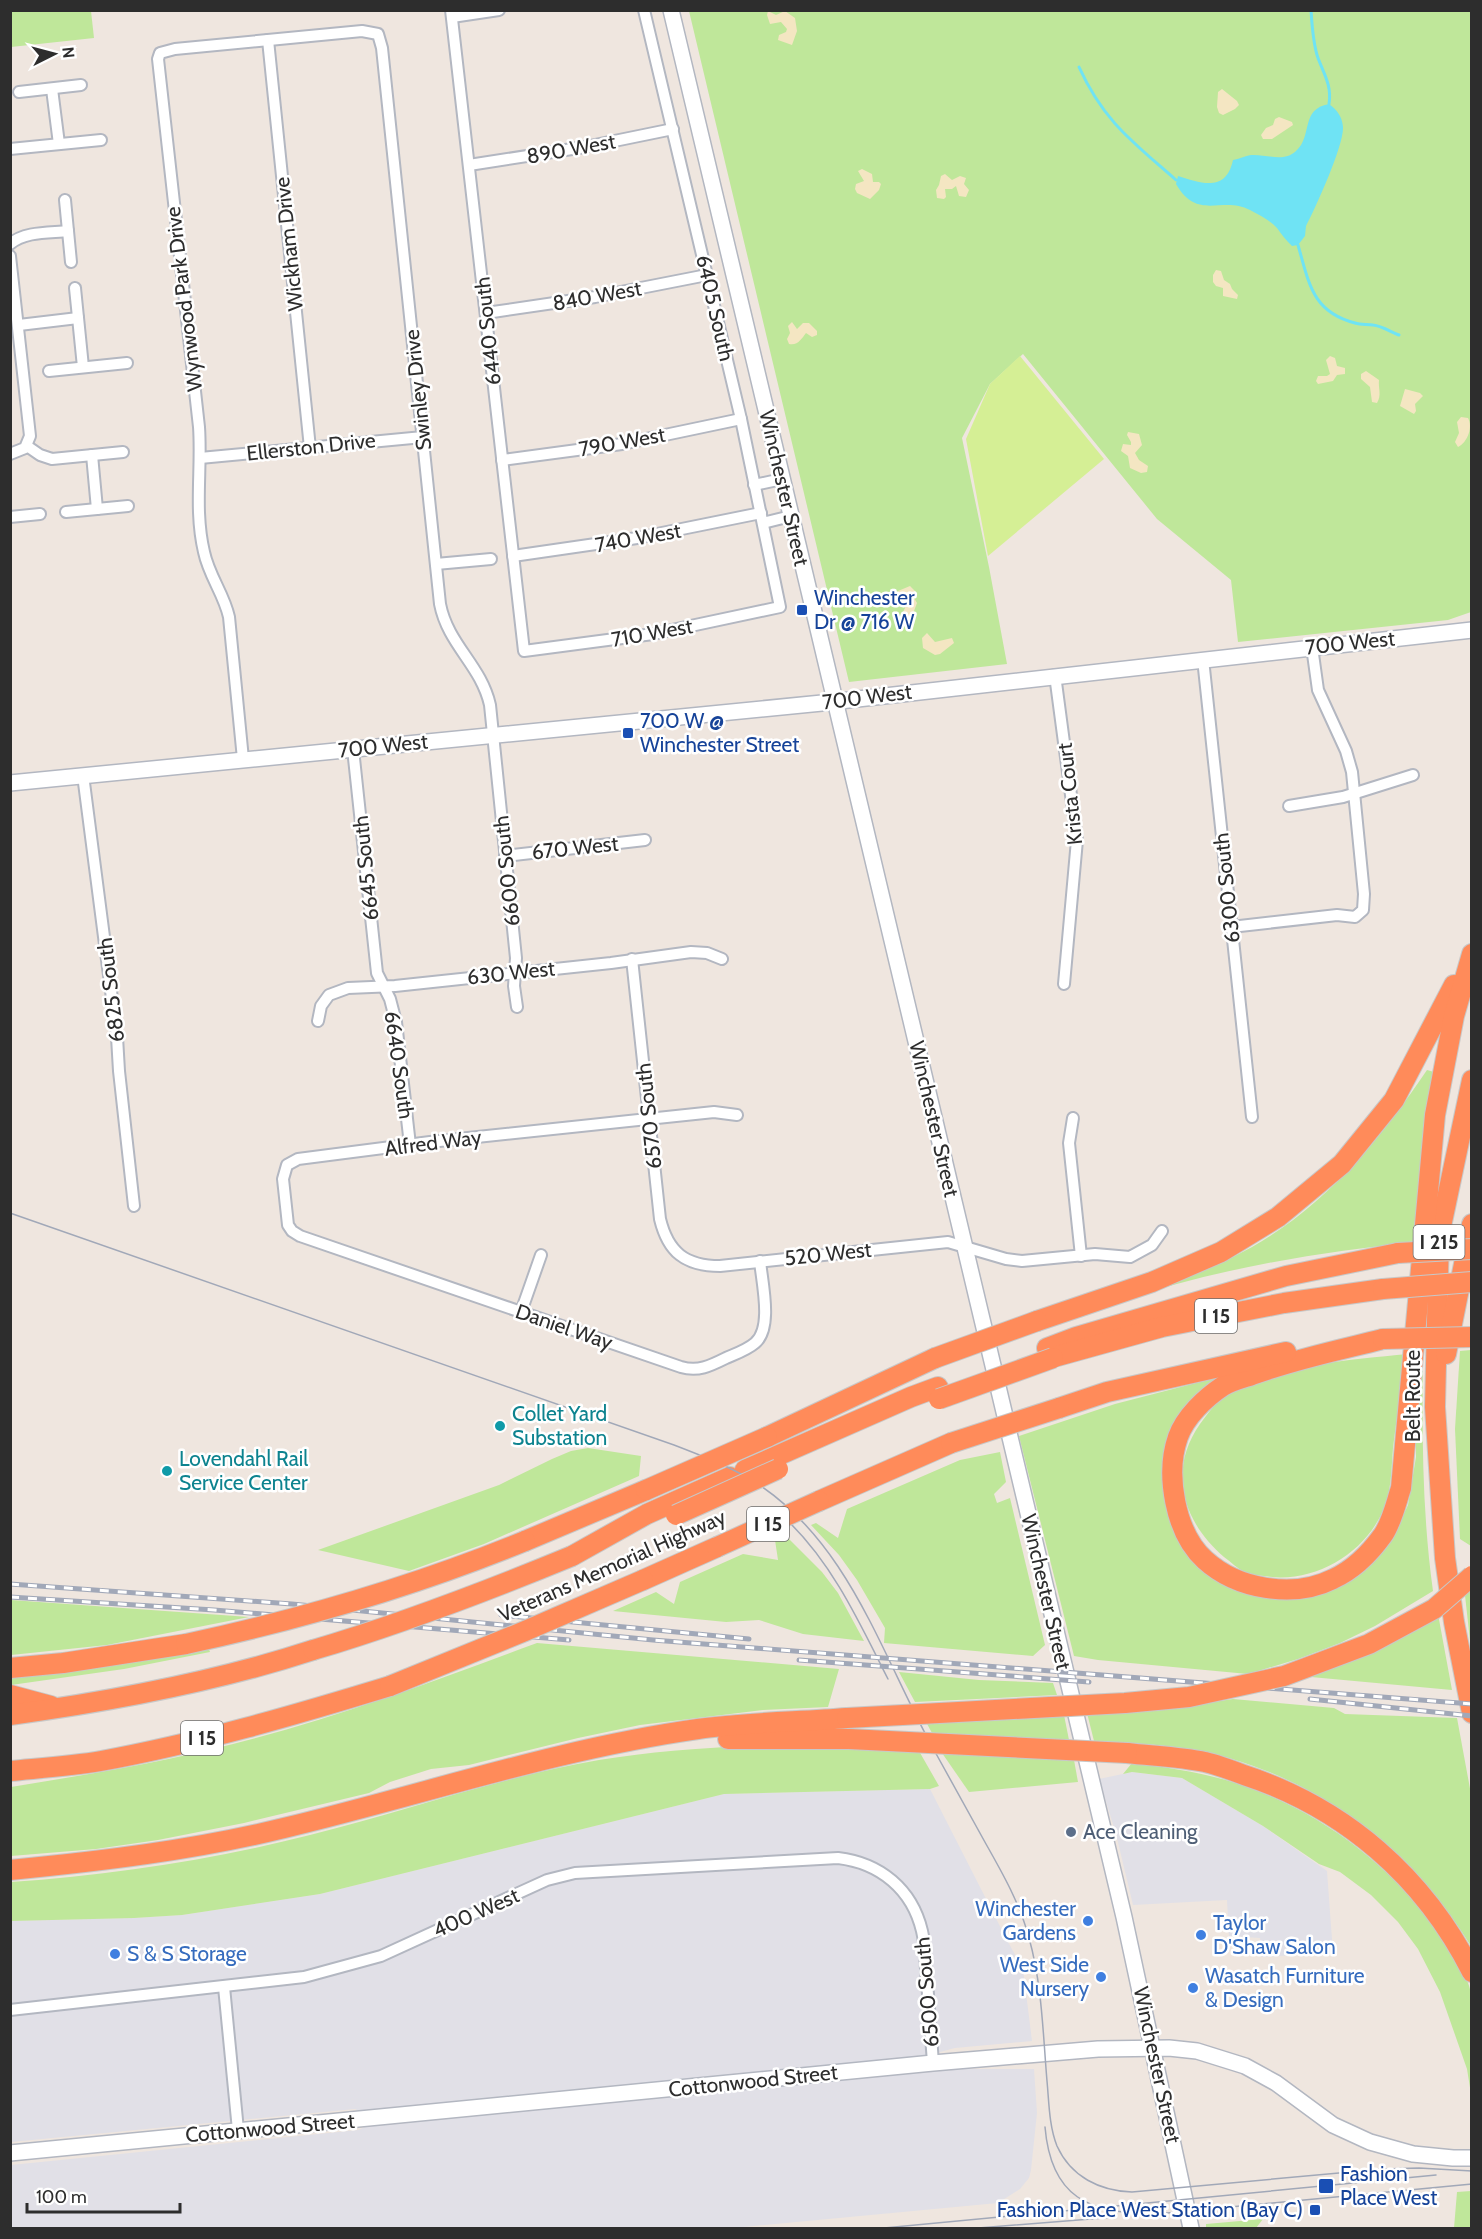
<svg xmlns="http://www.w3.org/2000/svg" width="1482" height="2239" font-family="Cabin,sans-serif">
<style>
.industrial{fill:#e1e0e7}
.green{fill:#bfe79a}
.sand{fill:#f4e6c2}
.pitch{fill:#d5ef95}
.water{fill:#6fe3f4}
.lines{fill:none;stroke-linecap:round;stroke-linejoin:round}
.stream{stroke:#6fe3f4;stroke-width:3}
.street-casing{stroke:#b3b7c1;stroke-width:14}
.secondary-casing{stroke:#b3b7c1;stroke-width:18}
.highway-casing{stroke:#c8c8c8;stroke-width:22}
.street{stroke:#fff;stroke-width:10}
.secondary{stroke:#fff;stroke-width:15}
.highway{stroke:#ff8b5a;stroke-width:20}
.tram{stroke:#a1a8b8;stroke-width:1.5}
.rail-casing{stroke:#a1a8b8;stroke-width:5}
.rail{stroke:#fff;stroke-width:3;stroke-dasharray:9;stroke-linecap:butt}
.highway-bridge-casing{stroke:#c8c8c8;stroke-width:22;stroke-linecap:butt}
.highway-bridge{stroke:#ff8b5a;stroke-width:20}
.transit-dot{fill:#1a4fb4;stroke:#fff;stroke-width:2}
.culture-dot{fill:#0f9aa8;stroke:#fff;stroke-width:2}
.service-dot{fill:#5c6f8a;stroke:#fff;stroke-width:2}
.shop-dot{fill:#3f7fe0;stroke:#fff;stroke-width:2}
.labels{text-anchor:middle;stroke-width:5;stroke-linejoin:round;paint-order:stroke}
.shield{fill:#fff;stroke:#6c6c6c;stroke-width:1.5}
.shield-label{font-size:20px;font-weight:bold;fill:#2d2d2d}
.street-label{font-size:21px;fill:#2d2d2d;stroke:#fff}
.transit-label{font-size:21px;fill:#164399;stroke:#fff;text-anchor:start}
.culture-label{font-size:21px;fill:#0d838f;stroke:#fff;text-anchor:start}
.service-label{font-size:21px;fill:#4e5e75;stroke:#fff;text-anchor:start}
.shop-label{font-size:21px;fill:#366cbe;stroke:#fff;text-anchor:start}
</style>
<rect width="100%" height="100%" fill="#efe6df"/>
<g class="industrial">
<polygon points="1132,1772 1182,1778 1263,1826 1327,1871 1333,1953 1262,1957 1260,1938 1229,1936 1227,1900 1133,1905 1116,1834 1099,1779"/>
<polygon points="930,1789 1007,1940 1023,1969 1032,2041 955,2048 914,2059 361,2112 355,2109 11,2142 11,1921 134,1918 182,1915 320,1894 724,1794"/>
<polygon points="956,2069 1034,2069 1037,2113 1031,2170 1029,2178 1020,2189 998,2203 733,2228 11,2228 11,2165 358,2130 367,2126"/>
</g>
<g class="green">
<polygon points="10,11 91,11 94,38 11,47"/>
<polygon points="689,11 1471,11 1471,612 1448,620 1238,642 1231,580 1157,519 1023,354 990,384 962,438 989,567 1007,664 849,682"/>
<path d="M1427,1070L1434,1072L1417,1242C1335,1250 1253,1263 1173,1285C1124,1299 1077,1318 1030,1334L1029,1332C1096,1308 1166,1288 1231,1258C1316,1217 1375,1147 1427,1070Z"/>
<polygon points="1471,1350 1472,1350 1471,1546 1460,1539 1455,1429 1460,1351"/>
<path d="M1420,1353H1423C1422,1433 1422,1512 1433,1591L1375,1626L1340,1643L1298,1659L1248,1674L1098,1660L1074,1656L1019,1436L1115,1404L1227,1375L1177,1428L1188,1549L1301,1596L1399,1524L1408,1505L1416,1457V1411Z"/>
<path d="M1408,1354C1401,1385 1397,1416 1393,1448C1391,1471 1392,1494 1381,1515C1360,1557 1311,1584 1264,1576C1259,1575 1251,1575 1246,1573C1238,1569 1231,1562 1224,1557C1183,1522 1167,1471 1200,1424C1210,1410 1223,1393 1239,1386C1249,1381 1263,1380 1274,1377C1289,1373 1303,1368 1318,1365C1347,1359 1378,1357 1408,1354Z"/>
<polygon points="588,1448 641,1456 639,1476 484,1544 409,1571 318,1550 499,1485 552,1459 571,1451"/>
<polygon points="1000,1452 1006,1482 994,1494 997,1503 1010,1498 1045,1645 1033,1656 884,1643 885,1628 857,1580 839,1555 811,1525 816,1523 838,1538 847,1509 960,1460"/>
<polygon points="786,1536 822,1572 838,1593 864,1641 803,1634 759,1620 726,1622 613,1611 656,1592 674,1604 680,1582 743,1554 778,1560 775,1540"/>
<polygon points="1471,1589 1471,1650 1465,1595"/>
<polygon points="11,1600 249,1617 107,1645 11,1655"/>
<polygon points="1438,1614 1452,1690 1311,1677 1370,1652"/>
<path d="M537,1643L839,1669L828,1707L763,1710L640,1725L578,1738L469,1765L431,1769L390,1782L369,1793L244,1823L158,1840L96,1849L11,1856V1787C77,1776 143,1766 208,1750C321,1724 429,1683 537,1643Z"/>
<polygon points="208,1647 210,1652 124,1669 11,1685 11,1677"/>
<polygon points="899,1672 979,1680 1053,1683 1057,1695 915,1702"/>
<path d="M1233,1699L1334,1708L1345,1714L1457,1718L1471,1794V1946C1408,1844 1309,1770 1189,1749C1158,1744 1126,1743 1094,1741L1087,1713L1193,1705Z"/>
<polygon points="1064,1715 1069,1740 932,1733 926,1722"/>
<path d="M748,1746H822L919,1751L939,1786L930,1789L724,1794L320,1894L182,1915L134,1918L11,1921V1882C111,1875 212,1860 310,1835C406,1811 501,1777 599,1760C649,1752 698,1748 748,1746Z"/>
<polygon points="942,1753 1074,1760 1078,1782 969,1792"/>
<path d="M1132,1763C1170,1768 1210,1773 1247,1787C1320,1813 1385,1861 1432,1923C1444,1939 1469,1975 1471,1994C1473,2004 1471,2016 1471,2026C1471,2049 1471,2071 1471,2094L1467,2069L1440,1992L1418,1949L1398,1922L1371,1895L1340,1872L1319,1864L1263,1826L1182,1778L1132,1772L1123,1774Z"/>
<polygon points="1471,2191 1471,2228 1454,2228 1457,2192"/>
<polygon points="1263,2219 1256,2228 1206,2228 1206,2224"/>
</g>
<g class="sand">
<polygon points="768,11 776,15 785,11 795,18 797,31 792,45 778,40 779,35 786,32 787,29 781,22 770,24 767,15"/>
<polygon points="1222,89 1237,101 1239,105 1235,109 1223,115 1219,113 1217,107 1218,92"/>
<polygon points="1279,117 1292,122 1293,125 1272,139 1263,139 1261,135 1266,128 1273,125 1275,119"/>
<polygon points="862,169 872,174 873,182 879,182 881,184 879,190 870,199 857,193 855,189 856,184 864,181 858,171"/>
<polygon points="945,174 952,180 960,176 966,178 964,184 969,190 966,197 959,196 956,186 952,189 945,189 946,197 944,199 937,198 936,190 939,185 941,176"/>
<polygon points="1216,270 1221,271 1224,280 1230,284 1232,289 1238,295 1237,299 1223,296 1223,288 1216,286 1213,282 1213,275"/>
<path d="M792,322L797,329L803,323H809L817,331V335L812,337L806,333C802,338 798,346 789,344L787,339L790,333L788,326Z"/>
<polygon points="1330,356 1335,358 1337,366 1345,368 1345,374 1337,375 1333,381 1318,384 1316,381 1318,376 1327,376 1330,374 1326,360"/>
<path d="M1366,371L1379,380C1378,388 1382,395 1377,403L1372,402L1370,387L1361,379V374Z"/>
<polygon points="1405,389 1420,393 1423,396 1415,404 1416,411 1414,414 1400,406"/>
<path d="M1461,417L1468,418C1473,427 1468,442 1458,447L1455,442L1459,433L1457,422Z"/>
<polygon points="1128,432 1139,434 1142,445 1135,453 1139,460 1148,466 1147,472 1141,473 1130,468 1128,456 1121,451 1123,444 1131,445 1131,442 1127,435"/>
<polygon points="910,586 915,591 914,598 917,603 914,611 915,621 912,623 902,614 908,602 898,598 897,594 898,591"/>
<polygon points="927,633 935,642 952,638 954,643 940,654 935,655 923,648 922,638"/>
</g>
<polygon class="pitch" points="1020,356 1104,459 988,556 966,439 990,384"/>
<path class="water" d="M1329,104C1337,110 1342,116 1343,127C1344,145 1316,207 1306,226L1305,236L1298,245L1292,246C1286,240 1282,235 1277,228C1270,220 1259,215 1250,210C1222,195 1198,222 1176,184L1178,176C1201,183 1226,193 1233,160C1239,159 1245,156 1251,155C1267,154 1283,163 1296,151C1313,136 1300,109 1329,104Z"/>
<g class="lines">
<g class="stream">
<path d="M1311,10C1312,26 1313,44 1318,58C1324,74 1332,86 1329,104"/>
<path d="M1079,67C1104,122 1133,142 1176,180"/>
<path d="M1298,245C1309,283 1312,312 1355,323C1361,325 1367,324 1373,325C1382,326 1391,332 1399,335"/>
</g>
<defs>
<g id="street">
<polyline points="451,10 524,651 653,634 780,607 741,419 644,10"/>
<polyline points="452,17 499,10"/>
<polyline points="268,40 310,448"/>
<polyline points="52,89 59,144"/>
<polyline points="19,92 81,85"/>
<polyline points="10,149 101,140"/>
<polyline points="469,165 585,147 673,129"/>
<polyline points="65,200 71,262"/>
<path d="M10,244C25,231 50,233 68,231"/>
<polyline points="10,256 30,436 25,448 10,454"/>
<polyline points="75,288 83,367"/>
<polyline points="486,313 595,297 707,275"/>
<polyline points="19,325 78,318"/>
<polyline points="49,371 127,363"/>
<polyline points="27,446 40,455 52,459 123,452"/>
<polyline points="92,455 97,509"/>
<polyline points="200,458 423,437"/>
<polyline points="502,460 622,444 741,419"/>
<polyline points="754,485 782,479"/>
<polyline points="66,512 128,506"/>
<polyline points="10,517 40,514"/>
<polyline points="763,523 791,516"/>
<polyline points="513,556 637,538 761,513"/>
<polyline points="436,564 491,559"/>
<polyline points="1203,659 1252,1117"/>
<polyline points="1055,675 1077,840 1064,984"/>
<polyline points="353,749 377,973 390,999 396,1022 410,1145"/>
<path d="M243,759L229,617C224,594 209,576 204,552C194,510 202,469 199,427L158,59L160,53L175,49L362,31L378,34L382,48L440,604C448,645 481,665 490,705L516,958L514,986L517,1007"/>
<polyline points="83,775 117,1037 119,1071 134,1206"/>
<polyline points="1289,806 1343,797 1413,775"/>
<polyline points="505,856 645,840"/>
<polyline points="1231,927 1337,915 1355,917 1363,910 1364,894 1352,772 1346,751 1318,690 1312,647"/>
<path d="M632,959L660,1219C668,1252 685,1266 720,1266L948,1242L1006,1259L1022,1261L1095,1254L1130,1257L1152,1245L1162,1231"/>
<polyline points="318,1021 321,1006 329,995 348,988 395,986 611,963 691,952 707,953 722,959"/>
<path d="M737,1115L714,1112L430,1142L298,1159L287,1165L283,1179L288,1225L292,1231L300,1236L681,1367C698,1372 710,1366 726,1358C735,1354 747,1350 755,1343C773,1328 762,1283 760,1261"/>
<polyline points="1073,1118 1069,1143 1081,1256"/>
<polyline points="521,1312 541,1255"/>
<polyline points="224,1987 238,2130"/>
<path d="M10,2010L304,1977L381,1956L547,1880L575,1873L838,1858C880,1863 912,1889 922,1931C926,1947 925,1964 927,1981C929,2008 931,2036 933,2063"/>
</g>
<g id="secondary">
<polyline points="671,10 1124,1917 1191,2228"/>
<polyline points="10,783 822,703 1472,630"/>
<polyline points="10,2153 933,2063 1098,2049 1169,2048 1197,2051 1245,2066 1276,2083 1333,2125 1370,2142 1413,2154 1453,2158 1472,2158"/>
</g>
<g id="highway">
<polyline points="1472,1080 1439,1236 1435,1407 1445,1558 1454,1622 1472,1713"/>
<polyline points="1037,1321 1152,1282 1221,1252 1278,1217 1342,1164 1394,1100 1454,985"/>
<path d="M1383,1339C1340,1350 1295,1359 1252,1375C1243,1378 1231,1381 1223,1386C1205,1398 1185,1417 1178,1437C1165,1474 1175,1533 1205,1560C1237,1589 1293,1599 1333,1579C1353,1570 1370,1553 1383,1535C1392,1522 1396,1503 1401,1488L1435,1115L1454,1016L1472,954"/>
<polyline points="1047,1348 1076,1337 1286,1276 1398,1253"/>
<polyline points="1446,1354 1472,1224"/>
<polyline points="1054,1357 1162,1327 1284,1303 1383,1289"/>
<polyline points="1059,1408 1107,1392 1286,1352"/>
<polyline points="767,1437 935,1358"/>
<polyline points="745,1470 911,1397 938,1387"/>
<polyline points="819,1501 951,1443"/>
<polyline points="525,1541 646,1490"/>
<polyline points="572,1556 647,1514 730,1477"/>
<polyline points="643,1580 717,1547"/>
<polyline points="10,1668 63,1663 186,1644"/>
<polyline points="10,1695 51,1706"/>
<path d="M10,1715C113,1701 215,1682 313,1650"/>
<polyline points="728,1739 849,1739"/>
<path d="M1127,1753C1153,1756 1180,1757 1205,1762C1218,1765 1231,1770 1244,1775C1345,1808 1424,1877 1472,1972"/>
<path d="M10,1771C41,1768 72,1766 101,1761C199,1743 295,1715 390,1686"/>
<path d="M10,1870C102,1861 194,1850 284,1828C422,1795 557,1749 698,1729C747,1722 798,1722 847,1718"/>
</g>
</defs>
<use href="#street" class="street-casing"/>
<use href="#secondary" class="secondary-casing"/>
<use href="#highway" class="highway-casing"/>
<use href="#street" class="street"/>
<use href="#secondary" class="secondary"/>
<use href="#highway" class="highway"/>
<g class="tram">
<path d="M10,1213L674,1445C700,1455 726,1465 750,1479C849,1539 881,1655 934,1750C952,1782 969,1813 986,1844C1003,1874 1020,1904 1029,1938C1042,1984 1043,2034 1047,2081C1049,2102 1049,2126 1057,2146C1071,2177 1100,2191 1132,2192L1383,2169L1419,2168L1472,2171"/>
<path d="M789,1522C834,1566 860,1624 888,1679"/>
<path d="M1045,2127C1051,2198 1089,2213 1153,2214"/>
<polyline points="1116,2206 1436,2175"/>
<polyline points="1146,2215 1472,2184"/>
<polyline points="884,2228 1095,2208"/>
<polyline points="978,2228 1116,2217"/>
</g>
<defs>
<g id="rail">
<polyline points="10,1584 292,1604 653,1640 1472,1704"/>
<polyline points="10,1597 214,1610 569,1640"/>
<polyline points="501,1615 749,1639"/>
<polyline points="799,1660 1089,1682"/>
<polyline points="1310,1699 1472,1716"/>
</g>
</defs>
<use href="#rail" class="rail-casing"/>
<use href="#rail" class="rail"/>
<defs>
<g id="highway-bridge">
<polyline points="1398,1253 1472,1249"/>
<polyline points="1383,1289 1472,1282"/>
<polyline points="1383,1339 1472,1337"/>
<polyline points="935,1358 1037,1321"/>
<polyline points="939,1399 1053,1358"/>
<polyline points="951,1443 1059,1408"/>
<polyline points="646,1490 767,1437"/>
<polyline points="676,1515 778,1469"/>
<polyline points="717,1547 819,1501"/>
<path d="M186,1644C302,1619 415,1586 525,1541"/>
<path d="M313,1650C401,1624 487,1591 572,1556"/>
<polyline points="390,1686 525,1631 643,1580"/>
<polyline points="847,1718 1125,1703 1189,1697 1284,1676 1369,1644 1434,1609 1472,1576"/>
<polyline points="849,1739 1127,1753"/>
</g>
</defs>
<use href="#highway-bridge" class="highway-bridge-casing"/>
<use href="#highway-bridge" class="highway-bridge"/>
</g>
<g class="transit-dot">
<rect x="796" y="604" width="12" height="12" rx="3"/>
<rect x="622" y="727" width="12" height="12" rx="3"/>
<rect x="1318" y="2178" width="16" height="16" rx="3"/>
<rect x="1309" y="2204" width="12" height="12" rx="3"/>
</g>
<g class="culture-dot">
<circle cx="500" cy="1426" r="6"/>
<circle cx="167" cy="1471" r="6"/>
</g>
<circle class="service-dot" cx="1071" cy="1832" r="6"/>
<g class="shop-dot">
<circle cx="1088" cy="1921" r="6"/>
<circle cx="1201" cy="1935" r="6"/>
<circle cx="115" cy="1954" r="6"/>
<circle cx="1101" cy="1977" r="6"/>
<circle cx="1193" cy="1988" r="6"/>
</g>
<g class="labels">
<g class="shield">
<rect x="1413.5" y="1225" width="51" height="34" rx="4.5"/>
<rect x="1195" y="1299" width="42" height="34" rx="4.5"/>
<rect x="747" y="1507" width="42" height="34" rx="4.5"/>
<rect x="181" y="1721" width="42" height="34" rx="4.5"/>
</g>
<g class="shield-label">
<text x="1439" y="1249">I 215</text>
<text x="1216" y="1323">I 15</text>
<text x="768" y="1531">I 15</text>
<text x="202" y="1745">I 15</text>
</g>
<g class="street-label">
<text transform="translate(571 149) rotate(-10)" y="7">890 West</text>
<text transform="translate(289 244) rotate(-96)" y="7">Wickham Drive</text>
<text transform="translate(597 296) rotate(-10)" y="7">840 West</text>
<text transform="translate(184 299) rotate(-97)" y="7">Wynwood Park Drive</text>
<text transform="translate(715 308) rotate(77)" y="7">6405 South</text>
<text transform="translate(488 331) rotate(-96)" y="7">6440 South</text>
<text transform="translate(418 390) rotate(-96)" y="7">Swinley Drive</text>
<text transform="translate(622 442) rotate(-10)" y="7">790 West</text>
<text transform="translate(311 447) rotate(-6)" y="7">Ellerston Drive</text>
<text transform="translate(784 488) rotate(77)" y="7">Winchester Street</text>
<text transform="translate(638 538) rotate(-10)" y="7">740 West</text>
<text transform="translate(652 633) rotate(-10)" y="7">710 West</text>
<text transform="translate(1350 643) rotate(-6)" y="7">700 West</text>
<text transform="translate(867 697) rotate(-7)" y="7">700 West</text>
<text transform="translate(383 746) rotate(-6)" y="7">700 West</text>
<text transform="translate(1070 794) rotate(-96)" y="7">Krista Court</text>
<text transform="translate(575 848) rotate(-6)" y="7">670 West</text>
<text transform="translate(366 868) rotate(-96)" y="7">6645 South</text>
<text transform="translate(507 871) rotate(-96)" y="7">6600 South</text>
<text transform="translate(1227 888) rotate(-96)" y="7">6300 South</text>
<text transform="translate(511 973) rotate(-6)" y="7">630 West</text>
<text transform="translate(111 990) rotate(-97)" y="7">6825 South</text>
<text transform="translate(399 1065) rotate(82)" y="7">6640 South</text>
<text transform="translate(649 1116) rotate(-96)" y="7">6570 South</text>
<text transform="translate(934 1119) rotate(77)" y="7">Winchester Street</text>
<text transform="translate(433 1143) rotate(-7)" y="7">Alfred Way</text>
<text transform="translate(828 1254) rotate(-6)" y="7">520 West</text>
<text transform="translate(564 1327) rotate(19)" y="7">Daniel Way</text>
<text transform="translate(1413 1396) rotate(-90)" y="7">Belt Route</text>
<text transform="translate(612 1566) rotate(-24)" y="7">Veterans Memorial Highway</text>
<text transform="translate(1046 1592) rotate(77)" y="7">Winchester Street</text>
<text transform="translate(476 1913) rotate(-24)" y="7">400 West</text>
<text transform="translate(927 1992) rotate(-95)" y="7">6500 South</text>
<text transform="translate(1157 2065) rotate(78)" y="7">Winchester Street</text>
<text transform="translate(753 2081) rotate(-6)" y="7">Cottonwood Street</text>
<text transform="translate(270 2128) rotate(-5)" y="7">Cottonwood Street</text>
</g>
<g class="transit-label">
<text x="814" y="605">Winchester<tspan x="814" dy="24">Dr @ 716 W</tspan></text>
<text x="640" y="728">700 W @<tspan x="640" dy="24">Winchester Street</tspan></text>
<text x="1340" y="2181">Fashion<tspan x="1340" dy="24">Place West</tspan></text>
<text x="1303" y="2217" text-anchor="end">Fashion Place West Station (Bay C)</text>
</g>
<g class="culture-label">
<text x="512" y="1421">Collet Yard<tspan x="512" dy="24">Substation</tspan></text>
<text x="179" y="1466">Lovendahl Rail<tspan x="179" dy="24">Service Center</tspan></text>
</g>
<g class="service-label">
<text x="1083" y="1839">Ace Cleaning</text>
</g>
<g class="shop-label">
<text x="1076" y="1916" text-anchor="end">Winchester<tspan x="1076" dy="24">Gardens</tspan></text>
<text x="1213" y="1930">Taylor<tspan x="1213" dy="24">D'Shaw Salon</tspan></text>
<text x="127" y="1961">S &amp; S Storage</text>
<text x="1089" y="1972" text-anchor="end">West Side<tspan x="1089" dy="24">Nursery</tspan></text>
<text x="1205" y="1983">Wasatch Furniture<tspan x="1205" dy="24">&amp; Design</tspan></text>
</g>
</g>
<rect width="1482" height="2239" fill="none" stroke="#2d2d2d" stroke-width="24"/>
<g transform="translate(54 54) rotate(84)" stroke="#ffffff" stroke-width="4.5" paint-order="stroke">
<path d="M0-4.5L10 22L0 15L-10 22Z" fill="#2d2d2d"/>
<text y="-9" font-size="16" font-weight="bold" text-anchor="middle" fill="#2d2d2d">N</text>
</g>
<path d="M27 2203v9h153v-9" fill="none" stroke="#2d2d2d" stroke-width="3"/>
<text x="36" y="2203" font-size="18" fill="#2d2d2d" stroke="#ffffff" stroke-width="4.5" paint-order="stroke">100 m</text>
</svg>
